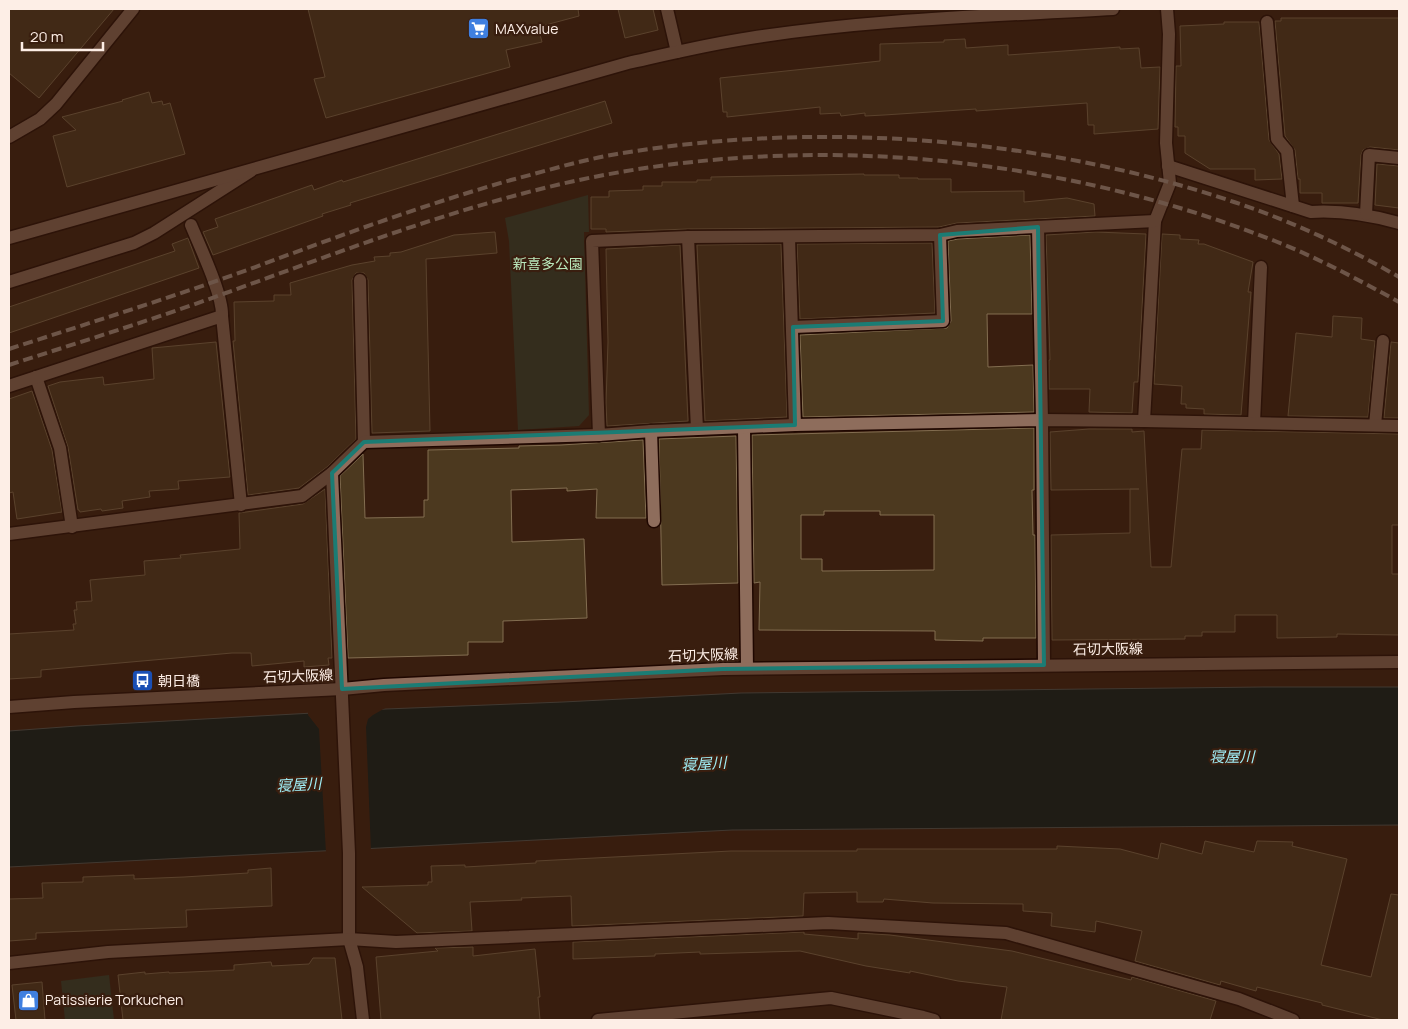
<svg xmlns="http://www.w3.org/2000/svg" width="1408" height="1029" font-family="Manrope,'Noto Sans JP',sans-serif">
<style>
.green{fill:#2f4030}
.water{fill:#001b1e;stroke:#4c5a5a}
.pier{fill:#391e0f}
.building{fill:#4c391f;stroke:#836e51;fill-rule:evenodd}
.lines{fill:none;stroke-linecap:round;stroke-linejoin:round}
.street-casing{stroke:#1f0700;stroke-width:15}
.secondary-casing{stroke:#1f0700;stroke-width:15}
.street{stroke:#8e6d5c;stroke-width:12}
.secondary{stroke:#8e6d5c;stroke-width:12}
.rail{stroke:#ad998e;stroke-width:4;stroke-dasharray:10 5;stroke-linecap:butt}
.marked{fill:none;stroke:#1b7c74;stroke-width:4;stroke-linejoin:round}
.labels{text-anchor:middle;stroke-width:4.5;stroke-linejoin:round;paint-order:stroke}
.poi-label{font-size:14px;fill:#fdeee6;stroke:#391e0f;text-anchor:start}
.park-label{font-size:14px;fill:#b9e8bc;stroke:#391e0f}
.street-label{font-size:14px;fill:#fdeee6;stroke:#391e0f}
.water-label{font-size:15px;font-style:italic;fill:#a0eef6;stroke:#391e0f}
</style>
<rect width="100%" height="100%" fill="#391e0f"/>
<g class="green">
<polygon points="588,195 589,232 584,232 589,415 579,426 518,430 509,241 505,218"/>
<polygon points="109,975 114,1020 65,1020 61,981"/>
</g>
<polygon class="water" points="1263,687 1399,687 1399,825 732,830 9,867 9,731 77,726 386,709 563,702 741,693"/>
<polygon class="pier" points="387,707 373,715 368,719 366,727 371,851 326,853 319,729 308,715 308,711"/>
<g class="building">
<polygon points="9,9 114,9 39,98 9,73"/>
<polygon points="308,9 578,9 579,16 538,27 542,42 506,50 510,67 326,118 314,79 325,77"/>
<polygon points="618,9 653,9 658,30 625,38"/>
<polygon points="1281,18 1399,18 1399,150 1370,147 1363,150 1361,155 1358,203 1322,203 1322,193 1300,193 1300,179 1298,179 1295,150 1285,136 1275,21 1281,21"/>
<polygon points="1224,22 1259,22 1269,140 1279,154 1282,179 1255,180 1255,169 1210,169 1185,153 1185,136 1178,136 1178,127 1175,127 1176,66 1181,66 1180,26 1224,24"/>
<polygon points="965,39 966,48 1008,45 1008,55 1120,47 1120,49 1139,48 1141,68 1160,67 1158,129 1094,134 1094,125 1088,125 1087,103 976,111 976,109 884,115 865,116 865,113 841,116 840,113 820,114 820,107 727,117 727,112 723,112 720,78 880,61 880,44 944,42 944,40"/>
<polygon points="149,92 152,103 162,101 163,105 170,103 185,154 67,187 53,136 76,130 62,117 123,101 122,100"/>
<polygon points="605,101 612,123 350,203 351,205 322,214 323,216 213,255 203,232 218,227 215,219 312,185 314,190 342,180 343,182"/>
<polygon points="1377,164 1399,166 1399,208 1375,205"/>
<polygon points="864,174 864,175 899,175 899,178 918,178 918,179 951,179 951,192 1024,191 1024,202 1067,198 1094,204 1095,216 957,223 939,227 688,229 606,232 606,229 591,229 591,197 609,197 609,191 643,190 643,186 662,186 662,182 697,182 697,180 711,180 711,177"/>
<polygon points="495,232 497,253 426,259 430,431 372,433 368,280 364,273 356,273 352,280 356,439 327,467 299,488 248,495 233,341 235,341 234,302 274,301 274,295 291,295 290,283 352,265 375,261 374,257 390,256 390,253 401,252 454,235"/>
<polygon points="1096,232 1146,234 1138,382 1134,382 1132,413 1089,412 1090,389 1049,389 1049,360 1050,360 1046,235"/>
<polygon points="1162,234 1180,235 1180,239 1199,240 1198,244 1204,244 1253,262 1248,292 1251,292 1241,415 1204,414 1204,409 1186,408 1186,404 1181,404 1182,386 1154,384"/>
<polygon points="1030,235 1032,314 987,314 988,367 1033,365 1034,412 803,417 800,335 947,328 951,321 948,241 958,239"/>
<polygon points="188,238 199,268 9,333 9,307 175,251 172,244"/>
<polygon points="932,243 935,313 800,319 797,244"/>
<polygon points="781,244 787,417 705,421 697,245"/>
<polygon points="680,245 688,421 607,426 606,403 608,342 606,249"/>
<polygon points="1333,316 1362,318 1361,339 1375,341 1368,417 1288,416 1296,333 1332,337"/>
<polygon points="216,342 230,477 178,481 179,489 149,491 150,497 122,501 123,508 102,511 101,509 80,512 79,510 78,510 68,447 48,386 60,382 103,377 104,385 154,379 152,348"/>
<polygon points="1391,342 1399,343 1399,418 1384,418"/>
<polygon points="32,391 52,450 62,512 17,519 13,492 9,493 9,399"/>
<path d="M1034,428V490H1032L1033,535H1035L1036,638H983V641L935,640V631L759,630L760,582L754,583L752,435ZM824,511H880V515H934V570L822,571V559H801V515H824Z"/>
<polygon points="1089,429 1132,429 1132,432 1144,431 1151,567 1171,567 1182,449 1201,449 1202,430 1399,434 1399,525 1392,525 1392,574 1399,574 1399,635 1337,634 1337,637 1277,638 1277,615 1235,615 1235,632 1202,632 1202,636 1185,636 1185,639 1052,640 1051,535 1130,533 1130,489 1139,489 1051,490 1050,432"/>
<polygon points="736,436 738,583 662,585 659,439"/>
<polygon points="643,440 646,518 596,518 597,489 567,491 567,488 511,490 512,542 584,539 587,618 503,621 503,642 468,642 468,655 348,658 340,476 363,454 365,518 424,517 424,500 428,500 428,450 519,448 519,446 561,445"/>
<polygon points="325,489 332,658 328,658 329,665 304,667 304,661 252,666 251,653 232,653 41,670 41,677 9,679 9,634 74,630 73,624 76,624 74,610 77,610 76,602 92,601 90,580 145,575 144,561 181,558 180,555 240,549 239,513 303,504"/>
<polygon points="1205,841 1254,852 1257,841 1293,842 1292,846 1347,859 1321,965 1371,977 1391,894 1399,895 1399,1020 1383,1020 1322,1005 1322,1003 1257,987 1256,991 1221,981 1220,985 1135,961 1142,931 1096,921 1095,932 1051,926 1052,913 1023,911 1023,904 933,903 884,899 883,902 857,902 857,892 804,893 803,916 572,926 571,896 521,898 522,900 470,902 472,931 417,933 362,887 428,885 428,882 432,882 431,866 465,865 465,867 536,863 536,861 731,851 857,851 857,849 1057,849 1057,846 1120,849 1158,859 1161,843 1202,854"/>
<polygon points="271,868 272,906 186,910 187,927 36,933 36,939 9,941 9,899 43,898 42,883 83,882 83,877 134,875 134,879 184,877 248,873 248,870"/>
<polygon points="804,932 804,934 858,939 858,933 890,935 1012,951 1131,980 1132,977 1216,1001 1210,1020 1001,1020 1007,987 958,981 910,971 910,973 866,966 800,951 700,954 700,952 655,954 655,956 573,959 573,942"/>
<polygon points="473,947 473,956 535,949 540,997 538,997 540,1020 381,1020 376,957 438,951 435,948"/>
<polygon points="313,958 335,958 342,1020 123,1020 118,975 145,972 145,974 169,972 169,973 234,970 234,965 271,962 272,966 309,964"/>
<polygon points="42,982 45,1020 16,1020 12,985"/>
</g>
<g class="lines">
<defs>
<g id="street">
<polyline points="667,9 677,52"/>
<polyline points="1267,22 1277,139 1287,151 1293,206"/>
<polyline points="9,137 40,119 56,104 133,9"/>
<path d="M1168,166L1311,212C1342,210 1370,215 1399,223"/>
<polyline points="1366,214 1369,155 1399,158"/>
<path d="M191,225C200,247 223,295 222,316"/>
<polyline points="1038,227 1042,420 1044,665"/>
<polyline points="688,237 697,429"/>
<polyline points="789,237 795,425"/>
<polyline points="360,280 364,442"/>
<polyline points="9,282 134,243 154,233 251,171"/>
<polyline points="793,327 943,321 940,235"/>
<polyline points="36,377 60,448 72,527"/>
<polyline points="9,386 222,316 241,505"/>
<polyline points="1144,421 1155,221 1170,183 1166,143 1169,34 1167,9"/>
<polyline points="1254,423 1261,267"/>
<polyline points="1375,425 1383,341"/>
<polyline points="744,428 747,668"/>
<polyline points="651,431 654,521"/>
<polyline points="599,435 592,241 688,237 940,235 957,231 1155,221"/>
<polyline points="332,473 349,853 349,939 357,967 363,1020"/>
<polyline points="9,534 302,496 332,473 364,442 599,435 651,431 795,425 1042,420 1144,421 1399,426"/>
<polyline points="9,963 108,952 349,939 396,942 828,923 1006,933 1239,999 1293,1020"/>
<polyline points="598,1020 831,998 923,1017 934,1020"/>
</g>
<g id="secondary">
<path d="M9,238L628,63C668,54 709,44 750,38C870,19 992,16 1113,9"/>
<polyline points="9,707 74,702 342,689 384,685 723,669 1399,662"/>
</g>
</defs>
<use href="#street" class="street-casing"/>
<use href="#secondary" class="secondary-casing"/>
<use href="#street" class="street"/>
<use href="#secondary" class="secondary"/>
<g class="rail">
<path d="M9,349C89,323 170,298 250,269C336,237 423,205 511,180C546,171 581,160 617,154C816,120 1042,137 1234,202C1291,221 1347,247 1399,277"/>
<path d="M9,365C80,342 152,320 223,294C334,254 445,211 561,184C796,130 1052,153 1275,241C1318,258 1359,280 1399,302"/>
</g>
</g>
<path d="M0 0H1408V1029H0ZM1038,227L1044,665L723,669L342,689L332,473L364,442L795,425L793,327L943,321L940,235Z" fill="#391e0f" fill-opacity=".55" fill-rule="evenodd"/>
<path class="marked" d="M1038,227L1044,665L723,669L342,689L332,473L364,442L795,425L793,327L943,321L940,235Z"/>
<defs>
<symbol id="supermarket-square" viewBox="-11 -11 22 22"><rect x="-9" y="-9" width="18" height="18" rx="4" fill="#3f7fe0" stroke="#391e0f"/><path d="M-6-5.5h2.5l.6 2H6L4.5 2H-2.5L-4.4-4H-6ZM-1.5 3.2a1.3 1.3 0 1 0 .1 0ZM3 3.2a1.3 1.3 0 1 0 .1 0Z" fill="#fff"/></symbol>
<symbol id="bus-square" viewBox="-11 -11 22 22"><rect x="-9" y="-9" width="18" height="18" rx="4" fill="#1a4fb4" stroke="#391e0f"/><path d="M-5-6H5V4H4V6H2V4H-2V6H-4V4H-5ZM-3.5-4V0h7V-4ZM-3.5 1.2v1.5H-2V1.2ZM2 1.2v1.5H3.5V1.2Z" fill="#fff"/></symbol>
<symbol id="shop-square" viewBox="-11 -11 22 22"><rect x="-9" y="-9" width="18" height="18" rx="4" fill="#3f7fe0" stroke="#391e0f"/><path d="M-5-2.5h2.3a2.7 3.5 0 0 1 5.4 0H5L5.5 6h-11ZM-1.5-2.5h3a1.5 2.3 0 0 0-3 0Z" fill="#fff"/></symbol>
</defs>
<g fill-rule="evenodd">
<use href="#supermarket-square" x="466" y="16" width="25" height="25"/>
<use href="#bus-square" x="130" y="668" width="25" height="25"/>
<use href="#shop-square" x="16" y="988" width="25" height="25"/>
</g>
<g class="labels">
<g class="poi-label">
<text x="495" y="34">MAXvalue</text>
<text x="158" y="686">朝日橋</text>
<text x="45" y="1005">Patissierie Torkuchen</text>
</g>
<g class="park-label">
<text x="548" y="269">新喜多公園</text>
</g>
<g class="street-label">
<text transform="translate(1108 649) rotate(-1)" y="5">石切大阪線</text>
<text transform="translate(703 655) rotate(-2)" y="5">石切大阪線</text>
<text transform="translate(298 676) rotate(-2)" y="5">石切大阪線</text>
</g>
<g class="water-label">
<text x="1232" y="762">寝屋川</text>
<text transform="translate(704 764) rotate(-3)" y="5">寝屋川</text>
<text transform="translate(299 785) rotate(-3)" y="5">寝屋川</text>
</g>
</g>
<rect width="1408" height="1029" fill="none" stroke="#fdeee6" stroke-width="20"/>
<path d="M22 42v8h81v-8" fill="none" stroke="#fdeee6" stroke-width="2.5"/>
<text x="30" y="42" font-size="15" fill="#fdeee6" stroke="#391e0f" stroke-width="4" paint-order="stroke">20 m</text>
</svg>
